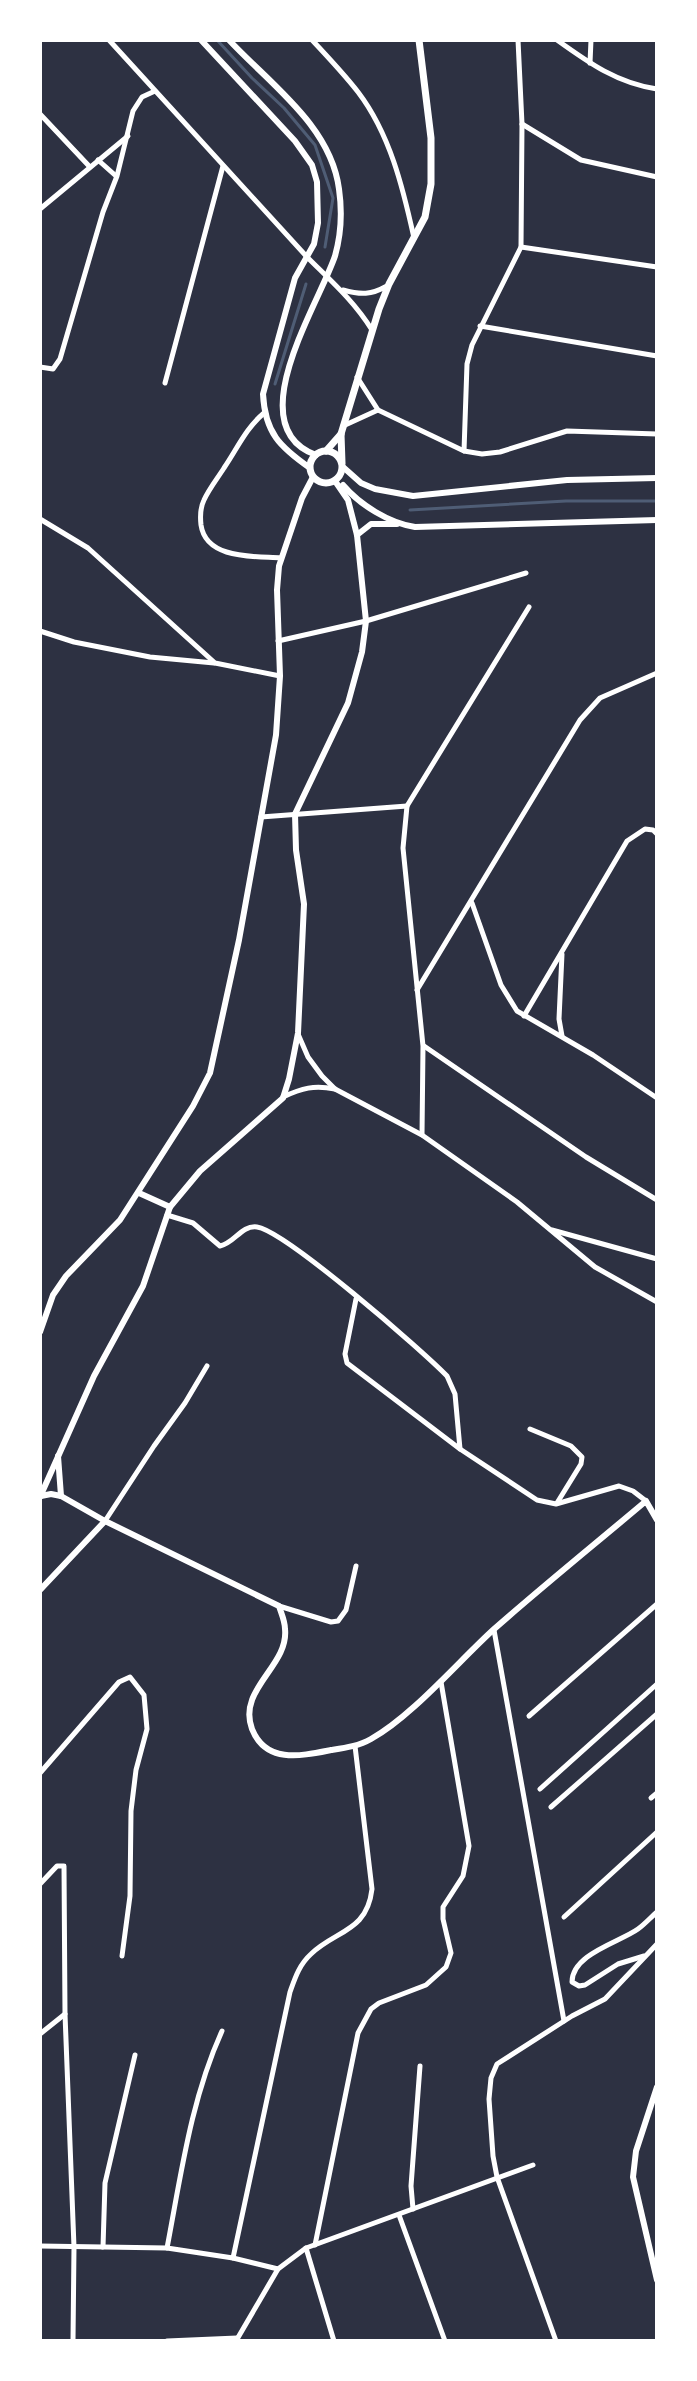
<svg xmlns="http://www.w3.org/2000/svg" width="697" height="2381" font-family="Mulish,sans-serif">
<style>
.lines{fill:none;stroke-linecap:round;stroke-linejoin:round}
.stream{stroke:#4f5d75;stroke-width:3}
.minor{stroke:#fff;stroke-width:5}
.tertiary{stroke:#fff;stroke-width:6}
.secondary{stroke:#fff;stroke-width:7}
</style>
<rect width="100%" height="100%" fill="#2d3142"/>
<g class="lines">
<g class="stream">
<polyline points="217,40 252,78 284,108 315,145 333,198 325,247"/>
<polyline points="275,384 306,284"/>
<polyline points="410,510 566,501 657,501"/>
</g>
<g class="minor">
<path d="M109,40L307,257C331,281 354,301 372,330"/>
<path d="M312,40C328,57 344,74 358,92C390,134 403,188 414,238"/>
<path d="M557,40C589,63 617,83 657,89"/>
<polyline points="590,63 591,40"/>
<polyline points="40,114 89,166"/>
<polyline points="522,124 581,160 657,177"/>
<polyline points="98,160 116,176"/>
<polyline points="40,209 128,136"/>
<polyline points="521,247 657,267"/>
<path d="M343,290C361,295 371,295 387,286"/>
<polyline points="480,326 657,356"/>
<polyline points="40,367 53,369 60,359 103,212 117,176 133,111 142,97 155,91"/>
<polyline points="357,377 378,410 464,451 482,454 500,452 567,431 657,434"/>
<polyline points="165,383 223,166"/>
<path d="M264,413C246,428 237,449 224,468C217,479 209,489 204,500C200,508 200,516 201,525C206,560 256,556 281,558"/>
<polyline points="343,426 378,410"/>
<polyline points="464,451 467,364 472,345 521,247 522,124 518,40"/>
<polyline points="40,519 88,548 215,663 280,676"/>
<polyline points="40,631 74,642 150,657 214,663"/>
<polyline points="278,641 366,621 526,573"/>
<polyline points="261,817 407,806"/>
<polyline points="472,903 501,985 517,1011 593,1055 657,1098"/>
<polyline points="562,954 559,1019 562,1036"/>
<polyline points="417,990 580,720 600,698 657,673"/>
<polyline points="524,1016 627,841 645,829 653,830 657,834"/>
<polyline points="298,1034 308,1057 322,1076 335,1089 422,1135 517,1202 595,1267 657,1302"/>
<polyline points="424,1046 586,1157 657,1200"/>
<path d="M283,1097C302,1088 314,1085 335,1089"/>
<polyline points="422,1135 423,1046 403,848 407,806 529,607"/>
<path d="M167,1215L193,1223L220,1246C235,1243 241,1225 257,1227C285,1231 422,1350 447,1376L455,1394L460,1449"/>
<polyline points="552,1230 657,1259"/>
<polyline points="356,1299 345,1354 347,1363 460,1449 537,1500 556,1504 619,1486 633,1491 646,1501"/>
<polyline points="530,1429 571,1446 582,1457 581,1464 557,1503"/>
<polyline points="105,1521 154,1446 185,1403 207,1366"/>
<polyline points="279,1606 331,1622 338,1621 346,1610 356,1566"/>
<polyline points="494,1630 564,2021"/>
<polyline points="529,1716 657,1604"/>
<polyline points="40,1773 119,1682 130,1677 144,1695 147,1729 136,1770 131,1811 130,1896 122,1956"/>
<polyline points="540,1789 657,1684"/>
<polyline points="651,1798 657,1793"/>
<polyline points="551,1807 657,1714"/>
<polyline points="40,1884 57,1866 64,1866 65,2014 74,2247 73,2341"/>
<polyline points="564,1917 657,1832"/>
<path d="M644,1956L618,1964L585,1985L579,1986L572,1982C572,1954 620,1942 638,1929C645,1924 651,1917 657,1912"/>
<polyline points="40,2034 65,2014"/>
<polyline points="413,2209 411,2186 420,2066"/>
<polyline points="399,2215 445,2341"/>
<polyline points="315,2245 358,2033 371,2009 379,2003 426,1985 446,1967 451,1953 443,1919 443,1907 463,1876 469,1846 441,1682"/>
<polyline points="40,2246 167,2248 233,2258 278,2269"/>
<polyline points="103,2247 105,2183 135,2055"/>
<path d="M167,2248C181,2175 191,2099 222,2031"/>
<polyline points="306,2248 334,2341"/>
<path d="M233,2258L290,1992C295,1978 299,1965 311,1954C336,1930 367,1932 372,1889L355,1746"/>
<polyline points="167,2341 237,2338"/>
<polyline points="236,2341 278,2269 306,2248 533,2165"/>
<polyline points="556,2341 497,2177 493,2156 489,2099 491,2078 497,2064 572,2016 605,1999 657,1944"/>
</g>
<g class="tertiary">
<path d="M201,40L295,141L312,165L317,182L318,223L314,244L295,278L263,394C265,433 280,447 310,468"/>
<path d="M229,40C270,84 331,126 339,189C342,210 341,235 335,256C319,304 238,427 316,455"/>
<polyline points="343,467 361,483 375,489 413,496 567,480 657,478"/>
<path d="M343,485C360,505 389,523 415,527L657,520"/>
<polyline points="357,535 371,524 397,524"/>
<polyline points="139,1193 170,1207"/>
<polyline points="40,1332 53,1295 66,1276 120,1220 193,1106 210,1073 239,940 276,735 280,676 277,590 279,566 302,498 313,477"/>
<polyline points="58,1456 61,1496"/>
<path d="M41,1496L51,1494L61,1496L105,1521L279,1606C281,1613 285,1621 285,1629C289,1666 237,1689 252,1729C266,1764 301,1756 331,1750C344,1748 359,1746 371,1739C412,1716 457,1663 493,1630C543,1586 595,1544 646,1501L657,1520"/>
<polyline points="40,1497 94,1376 143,1286 170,1207 200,1171 283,1098 289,1079 298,1033 304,904 296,850 295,814 348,703 362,652 366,621 357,535 348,500 335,481"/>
<polyline points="40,1590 105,1521"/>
<polyline points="657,2087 636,2151 633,2177 657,2280"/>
</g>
<g class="secondary">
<circle cx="326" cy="467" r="16"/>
<polyline points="326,451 341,434"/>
<polyline points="342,463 341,434 379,309 389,284 425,217 431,184 431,138 419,40"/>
</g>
</g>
<rect width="697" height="2381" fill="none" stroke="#ffffff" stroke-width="84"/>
</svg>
